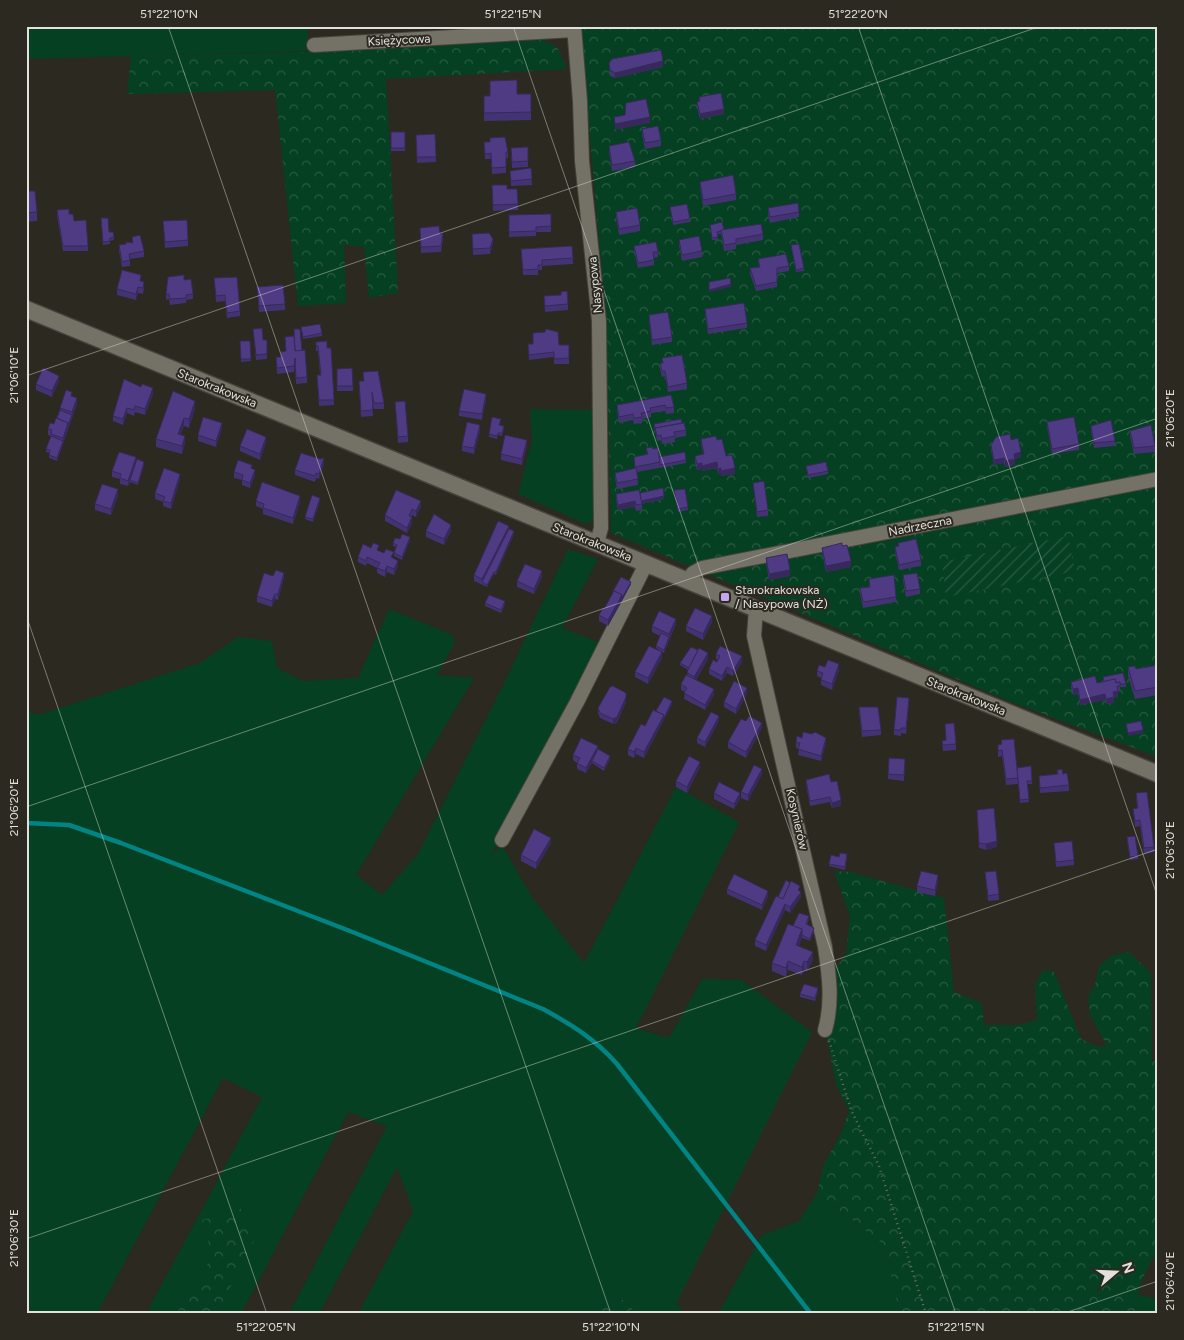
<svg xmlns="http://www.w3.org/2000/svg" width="1184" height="1340" font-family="Figtree,sans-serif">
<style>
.grass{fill:#054022}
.forest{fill:url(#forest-crowns)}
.garden{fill:url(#garden-furrows)}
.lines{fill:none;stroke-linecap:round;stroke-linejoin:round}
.stream{stroke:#028384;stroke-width:4.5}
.minor-casing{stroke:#45443b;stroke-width:16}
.tertiary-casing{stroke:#45443b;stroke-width:19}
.path{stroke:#6e6c64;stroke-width:2.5;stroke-dasharray:1 4;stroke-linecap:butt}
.minor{stroke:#747167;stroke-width:14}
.tertiary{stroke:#747167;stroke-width:16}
.wall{fill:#433372}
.shaded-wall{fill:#37295c}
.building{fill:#4e3b84;stroke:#37295c}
.ticks{fill:none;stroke:#e2e1db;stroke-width:1;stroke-opacity:0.45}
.poi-dot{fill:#c6a6f0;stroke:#2b2920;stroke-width:2}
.labels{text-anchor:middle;stroke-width:4;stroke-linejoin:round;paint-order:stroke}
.street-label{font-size:12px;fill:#e2e1db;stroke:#2b2920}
.poi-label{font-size:12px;fill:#e2e1db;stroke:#2b2920;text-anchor:start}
.neatline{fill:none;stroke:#e2e1db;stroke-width:2}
.ticks-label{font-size:12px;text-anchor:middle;fill:#e2e1db}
</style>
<defs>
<pattern id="forest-crowns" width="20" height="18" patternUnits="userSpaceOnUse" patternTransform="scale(1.25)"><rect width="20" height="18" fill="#054022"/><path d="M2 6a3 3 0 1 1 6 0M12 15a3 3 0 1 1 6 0" fill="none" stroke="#295b42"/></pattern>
<pattern id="garden-furrows" width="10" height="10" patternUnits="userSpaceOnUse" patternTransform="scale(1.25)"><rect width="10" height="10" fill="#054022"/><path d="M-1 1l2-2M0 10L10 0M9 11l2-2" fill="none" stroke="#295b42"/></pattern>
</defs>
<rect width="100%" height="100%" fill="#2b2920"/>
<g class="grass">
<polygon points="26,26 308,26 308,51 26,59"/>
<polygon points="530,409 592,410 596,519 586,524 518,494 532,440"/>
<polygon points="568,549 598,559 562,628 603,644 490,857 502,845 532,897 584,963 676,787 739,822 636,1028 669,1038 702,979 741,980 812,1032 676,1304 686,1314 635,1314 626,1299 592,1307 582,1314 358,1314 413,1211 397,1167 319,1314 289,1314 387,1126 348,1112 241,1314 213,1314 221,1306 212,1257 176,1314 146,1314 262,1097 223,1078 97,1314 26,1314 26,710 38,715 200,663 238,637 272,641 277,668 303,681 358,678 389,609 453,635 454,644 437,675 474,678 356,875 382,895 418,854 504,683"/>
<polygon points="817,1193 883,1244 900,1314 718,1314 762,1235 799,1221"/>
<polygon points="1137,1294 1158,1299 1158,1314 1132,1314 1135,1312"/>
</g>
<g class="forest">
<polygon points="580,26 1158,26 1158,757 1009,701 611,533 606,318"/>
<polygon points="543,40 557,47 567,69 386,79 398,293 369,298 364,247 344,245 346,303 298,306 275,90 127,94 131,56 349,51"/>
<path d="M834,871L850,872L944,898L954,992L982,1003L984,1025H1019L1037,1020L1035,984L1043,970L1054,972L1081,1039L1099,1047L1107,1046L1090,1015L1088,996L1095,985L1099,966L1111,956L1129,952L1151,973L1152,1061L1158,1062V1250C1145,1270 1137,1289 1135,1312L1132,1314H900L883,1244L817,1193L823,1166L841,1133L849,1111L836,1085L823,1019L828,977L846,955L850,917Z"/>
<polygon points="241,1209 257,1235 221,1306 213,1314 176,1314 212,1257 202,1220"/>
<polygon points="626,1299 635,1314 582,1314 592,1307"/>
</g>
<polygon class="garden" points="1068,536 1075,571 946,597 942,562"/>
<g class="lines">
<path class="stream" d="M26,823L69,825L121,843L350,931L543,1009C572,1025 595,1039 617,1064L811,1314"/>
<defs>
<g id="minor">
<polyline points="574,26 580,101 582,161 599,321 601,528 597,543"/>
<polyline points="314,45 574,30"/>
<polyline points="688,581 693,573 702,568 1158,479"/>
<path d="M756,609L754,636L825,947C829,975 833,1002 825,1030"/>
<polyline points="502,840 577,702 646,564"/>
</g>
<polyline id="tertiary" points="26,309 1158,774"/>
</defs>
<use href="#minor" class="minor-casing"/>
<use href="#tertiary" class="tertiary-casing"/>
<polyline class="path" points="829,1041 852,1112 879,1166 926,1314"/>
<use href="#minor" class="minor"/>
<use href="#tertiary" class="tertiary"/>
</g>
<g class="wall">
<polygon points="609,63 663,67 615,78 610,76"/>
<polygon points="517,94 531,94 531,120 484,121 484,96"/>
<polygon points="699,97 724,114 700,119 697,107 697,102 699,102"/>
<polygon points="642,129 661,140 661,146 645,149 642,135"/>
<rect x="391" y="132" width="14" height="19"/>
<polygon points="435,134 436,162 417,163 416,135"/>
<polygon points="484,142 508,152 508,158 506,158 506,173 492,174 491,159 485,159"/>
<polygon points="609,146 635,161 635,167 612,171 609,152"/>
<polygon points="528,147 528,167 512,168 511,153"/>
<polygon points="531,168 532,185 511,186 510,171"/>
<polygon points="700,182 736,194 736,200 703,206 700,187"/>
<polygon points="492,185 507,189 517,189 518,210 493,211"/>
<polygon points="26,191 37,212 37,221 26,222"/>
<polygon points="670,207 690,219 690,222 673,225"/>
<polygon points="768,208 799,212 799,217 770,223 768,214"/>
<polygon points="57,210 69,214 88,246 88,251 63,251 57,216"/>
<polygon points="616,212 640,225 640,231 619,235 616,217"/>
<polygon points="551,214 551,232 536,232 536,236 509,237 509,215"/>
<polygon points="101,218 109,232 113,232 114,240 110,241 110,244 103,245"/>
<polygon points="163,221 188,240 188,246 165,248"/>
<polygon points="710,225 724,230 763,234 763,240 736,245 736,249 724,251 721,234 717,234 718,240 712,240"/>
<polygon points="420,228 440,234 443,239 441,252 421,253"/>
<polygon points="472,234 493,244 490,254 473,255"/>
<polygon points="132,237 144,251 144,257 130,259 130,266 122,267 119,251 119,245 126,244 126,242 132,243"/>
<polygon points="679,240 702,251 702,257 682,261 679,245"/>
<polygon points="791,245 804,268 804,271 796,272"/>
<polygon points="634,246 658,252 658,257 654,258 654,265 638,268 634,251"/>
<polygon points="521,255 573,258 573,264 542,266 542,270 538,270 538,275 523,275"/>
<polygon points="758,259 789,266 789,271 777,273 777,287 756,291 750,274 750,268 759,267"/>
<polygon points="214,278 240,311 240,316 227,318 225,301 216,302"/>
<polygon points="184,280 193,294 193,299 186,300 186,303 170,305 169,299 166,300 166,294"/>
<polygon points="141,281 144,288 143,294 138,293 136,300 117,295 117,289"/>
<polygon points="257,287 285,304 285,310 259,312"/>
<polygon points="561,295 568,304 568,310 545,312 544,296"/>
<polygon points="705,309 747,323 747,328 708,334 705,314"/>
<polygon points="649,315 672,337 672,342 652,345 649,321"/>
<polygon points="301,327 322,333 322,336 303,339"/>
<polygon points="253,329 263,340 267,340 267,359 256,360"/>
<polygon points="285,337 302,351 307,377 307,383 296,384 295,364 294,372 277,374 276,357 281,357 281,352 286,351"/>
<polygon points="240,341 250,341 251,361 241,362"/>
<polygon points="316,342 327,348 331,348 334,405 319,406 317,375 320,375 318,351 316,351"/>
<polygon points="528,344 569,345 569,364 554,364 554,357 529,360"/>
<polygon points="662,358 687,383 687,389 668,392 665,376 662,377 660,369 660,363 662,363"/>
<polygon points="337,369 353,386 353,391 337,391"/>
<polygon points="363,372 384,403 384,409 374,409 372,401 373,416 361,417 359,387 364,381"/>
<polygon points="59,381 52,397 36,390 36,384"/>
<polygon points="153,394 145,415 135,412 134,416 127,413 123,425 113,421 113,416"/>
<polygon points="671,395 674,407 674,413 666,414 665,411 651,413 651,417 642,419 642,423 634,424 633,420 619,423 617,411 617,405"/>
<polygon points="72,396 77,404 57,461 49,458 49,453 46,452 46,449 51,436 48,435 48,429 54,424 60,410 60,408"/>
<polygon points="486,400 482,420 459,416 459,411"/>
<polygon points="395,402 408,436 408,442 398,443"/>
<polygon points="195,409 189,428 184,426 181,434 185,444 182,454 156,447 156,439"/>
<polygon points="501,422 500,425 504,429 502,436 498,435 497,439 489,437 489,434"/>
<polygon points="1047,422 1079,444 1079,450 1052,454 1047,427"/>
<polygon points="682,423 686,430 686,436 675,438 675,442 662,444 661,440 657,441 654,424"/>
<polygon points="1091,426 1115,441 1115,446 1094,448 1091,431"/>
<polygon points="222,428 216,447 198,441 198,435"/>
<polygon points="480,431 474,454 462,451 462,446"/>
<polygon points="1130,431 1155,446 1155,452 1134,454 1130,437"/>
<polygon points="701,439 717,440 735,474 721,476 721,474 718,474 717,468 702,471 702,469 697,470 695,462 695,456 703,454 701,444"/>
<polygon points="1011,440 1021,457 1015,459 1015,465 1005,467 1004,463 994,465 991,450 991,445"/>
<polygon points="266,442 260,460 240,451 240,446"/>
<polygon points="527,445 522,465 501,460 501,454"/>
<polygon points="646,448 653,449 659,457 686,460 686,463 637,472 638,485 617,489 615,478 615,473 635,469 634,457 647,455"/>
<polygon points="136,460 144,465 138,485 130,482 128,486 120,484 120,479 112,477 112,471"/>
<polygon points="324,464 319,479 316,478 315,482 295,475 295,470"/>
<polygon points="806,466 828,471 828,474 808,478"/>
<polygon points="234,472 255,476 250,488 242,485 242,480 234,478"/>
<polygon points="180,479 171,509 163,506 163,502 155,499 155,493"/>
<polygon points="753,483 768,510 768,516 757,517"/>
<polygon points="674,490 688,507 688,510 678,512"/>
<polygon points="640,493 664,499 642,504 642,510 636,511 635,507 618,510 616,500 616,494"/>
<polygon points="118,495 111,515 95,510 95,504"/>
<polygon points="256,501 300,502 293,524 263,514 263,509 256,506"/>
<polygon points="320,501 313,522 305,519 305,517"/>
<polygon points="421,506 416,517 412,515 411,517 412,523 407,533 385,521 385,515"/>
<polygon points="509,529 514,534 496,575 494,574 487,587 474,581 474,575"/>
<polygon points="426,531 451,531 444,545 426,537"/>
<polygon points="400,539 410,540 402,560 394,556 394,553 396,547 393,546 393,543"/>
<polygon points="898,543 921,560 921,566 899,570 895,552 895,547 898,546"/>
<polygon points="822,548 851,567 826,572 822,553"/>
<polygon points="379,551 393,558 398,566 394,575 387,572 385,577 377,573 377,568 367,563 366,566 358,562 358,557"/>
<polygon points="766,558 790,576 769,580 766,563"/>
<polygon points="903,575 920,589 920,594 906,597 903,581"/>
<polygon points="273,576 284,578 278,600 275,599 272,607 257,602 257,596"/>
<polygon points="542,577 534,594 517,587 517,581"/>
<polygon points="869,579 896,597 896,602 863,608 860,594 860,588 869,587"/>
<polygon points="631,584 608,626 599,621 599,615 604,609 612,595 612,593"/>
<polygon points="485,603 505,604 501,613 485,606"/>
<polygon points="712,622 703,640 686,631 686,626"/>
<polygon points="676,624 664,653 656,648 656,646 660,636 652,632 652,626"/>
<polygon points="716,654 742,662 733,676 727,673 722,681 709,674 709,669 717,662 718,660 716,659"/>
<polygon points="662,658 648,684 635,677 635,672"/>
<polygon points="708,659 696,680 714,695 705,710 684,699 685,692 681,690 681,684 687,675 688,670 680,665 680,663"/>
<polygon points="1158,665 1158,695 1135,699 1128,676 1128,667 1136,669"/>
<polygon points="825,667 839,670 832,690 821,685 821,678 817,676 817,671"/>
<polygon points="1103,677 1126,684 1126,687 1120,687 1120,691 1118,692 1118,697 1114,698 1114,703 1106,704 1105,700 1080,705 1078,694 1073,695 1071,688 1071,682 1097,683 1104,682"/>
<polygon points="747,694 736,714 724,707 724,702"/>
<polygon points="626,702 617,723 613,724 600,718 598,713 598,708"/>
<polygon points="909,703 906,734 901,733 901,736 894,735 894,730"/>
<polygon points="672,704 644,758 636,754 634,758 628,755 628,749 645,726 656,711"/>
<polygon points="859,707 881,730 881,735 862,737 859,713"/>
<polygon points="719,721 705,747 697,743 697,738"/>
<polygon points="746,721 762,728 746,758 728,748 728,742"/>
<polygon points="945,724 956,744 956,750 943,751 942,741 946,740"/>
<polygon points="1001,740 1017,768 1031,766 1032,784 1027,784 1029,802 1020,803 1018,781 1018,784 1006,785 1002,756 998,757 998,745 1001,744"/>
<polygon points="796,742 826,743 821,761 798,755 799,749 796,748"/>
<polygon points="598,749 610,759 604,771 592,763 586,773 577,769 577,763 573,760 573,755"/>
<polygon points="905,759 904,781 888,779 888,774"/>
<polygon points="700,767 687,793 676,787 676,781"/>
<polygon points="1057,770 1063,774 1069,785 1069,791 1040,793 1039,776 1057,774"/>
<polygon points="762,774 748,801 741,798 741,792"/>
<polygon points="806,780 831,782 841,806 832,808 830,802 810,806 806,785"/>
<polygon points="714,793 740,799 734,809 714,799"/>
<polygon points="1136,793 1154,847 1154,852 1144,854 1140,826 1135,827 1133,809 1137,809"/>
<polygon points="977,815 997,847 986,850 979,848"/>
<polygon points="1127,840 1138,856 1138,859 1130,860"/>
<polygon points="551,843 536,869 521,861 521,855"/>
<polygon points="1054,843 1074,860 1074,865 1056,867"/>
<polygon points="847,857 845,870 829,866 829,864"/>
<polygon points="985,872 999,894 999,900 988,901"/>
<polygon points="938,881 935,896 917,892 917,886"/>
<polygon points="727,889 768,896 762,910 727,894"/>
<polygon points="800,891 801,897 790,913 785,910 766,951 755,946 755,940 778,897"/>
<polygon points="809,919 807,925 814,931 810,941 802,938 798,946 813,960 807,971 804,969 802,975 788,970 786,977 772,971 772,963 793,926"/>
<polygon points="818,991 815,1001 800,997 800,994"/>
</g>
<g class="shaded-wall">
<polygon points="663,61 663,67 615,78 615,73"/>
<polygon points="724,109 724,114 700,119 700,114"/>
<polygon points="650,117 650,123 615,130 615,124"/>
<polygon points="493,239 493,244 490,254 490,248"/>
<polygon points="731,284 731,287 709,292 709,290"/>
<polygon points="138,287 138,293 136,300 136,294"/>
<polygon points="59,376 59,381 52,397 52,391"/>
<polygon points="153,388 153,394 145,415 145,409"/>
<polygon points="486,394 486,400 482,420 482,414"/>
<polygon points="77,398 77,404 57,461 57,458 63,441 63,438 72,415 72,412"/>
<polygon points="195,401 195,409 189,428 189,419"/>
<polygon points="127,408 127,413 123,425 123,419"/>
<polygon points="184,418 184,426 178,442 178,434"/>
<polygon points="222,423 222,428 216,447 216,441"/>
<polygon points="480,425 480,431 474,454 474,448"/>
<polygon points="185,436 185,444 182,454 182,446"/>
<polygon points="266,437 266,442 260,460 260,454"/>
<polygon points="527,440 527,445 522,465 522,459"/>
<polygon points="1021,452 1021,457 1014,459 1015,459 1015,465 1005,467 1005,461 1014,454"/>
<polygon points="136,457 136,463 130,480 128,486 128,481"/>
<polygon points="324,458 324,464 319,479 319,474"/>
<polygon points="1004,458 1004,463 994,465 994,460"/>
<polygon points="144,462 144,465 138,485 138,483"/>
<polygon points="717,462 717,468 702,471 702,466"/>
<polygon points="702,463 702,469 697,470 697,464"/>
<polygon points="721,468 721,474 718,474 718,469"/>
<polygon points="735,468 735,474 721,476 721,471"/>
<polygon points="255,470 255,476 250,488 250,483"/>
<polygon points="180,474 180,479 171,509 171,503"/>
<polygon points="118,489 118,495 111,515 111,509"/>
<polygon points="300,496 300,502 293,524 293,518"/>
<polygon points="664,496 664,499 641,504 641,501"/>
<polygon points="320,498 320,501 313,522 313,519"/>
<polygon points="421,501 421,506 416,517 416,511"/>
<polygon points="635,501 635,507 618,510 618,505"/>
<polygon points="412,517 412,523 407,533 407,528"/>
<polygon points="451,525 451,531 444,545 444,539"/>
<polygon points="509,526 509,532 482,582 482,579"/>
<polygon points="514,531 514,534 496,575 496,572"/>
<polygon points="410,537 410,540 402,560 402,557"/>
<polygon points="398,561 398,566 394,575 394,569"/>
<polygon points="851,561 851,567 826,572 826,566"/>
<polygon points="387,566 387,572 385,577 385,571"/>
<polygon points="790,570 790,576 769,580 769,574"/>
<polygon points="542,571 542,577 534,594 534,589"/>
<polygon points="494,572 494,574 487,587 487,585"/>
<polygon points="284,573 284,578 278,600 278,594"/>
<polygon points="631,582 631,584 622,601 622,598"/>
<polygon points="275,594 275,599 272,607 272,601"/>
<polygon points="622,595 622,601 608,626 608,620"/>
<polygon points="712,616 712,622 703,640 703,634"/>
<polygon points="676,619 676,624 669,640 669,634"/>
<polygon points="669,637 669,640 664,653 664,650"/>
<polygon points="662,652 662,658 648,684 648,678"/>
<polygon points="708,653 708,659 694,682 694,677"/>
<polygon points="742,656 742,662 733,676 733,671"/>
<polygon points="839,664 839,670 832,690 832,684"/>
<polygon points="727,667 727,673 722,681 722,676"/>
<polygon points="747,688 747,694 736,714 736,709"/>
<polygon points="1078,688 1078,694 1073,695 1073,689"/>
<polygon points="714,689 714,695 705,710 705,705"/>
<polygon points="1118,691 1118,697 1114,698 1114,703 1106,704 1106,699 1113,692"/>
<polygon points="1105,694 1105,700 1080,705 1080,700"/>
<polygon points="626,697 626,702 617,723 613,724 613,719"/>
<polygon points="672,701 672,704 644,758 644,752 664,715"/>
<polygon points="719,716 719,721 705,747 705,742"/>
<polygon points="762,723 762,728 746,758 746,752"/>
<polygon points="1143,730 1143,733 1128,736 1128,733"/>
<polygon points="826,738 826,743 821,761 821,756"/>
<polygon points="598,746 598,752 592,761 592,763 586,773 586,768"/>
<polygon points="636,748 636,754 634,758 634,752"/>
<polygon points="610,756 610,759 604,771 604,768"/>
<polygon points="700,762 700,767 687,793 687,787"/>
<polygon points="762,769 762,774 748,801 748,795"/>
<polygon points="740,793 740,799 734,809 734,804"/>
<polygon points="841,800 841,806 832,808 832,803"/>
<polygon points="551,838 551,843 536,869 536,863"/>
<polygon points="997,841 997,847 986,850 986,844"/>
<polygon points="938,875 938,881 935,896 935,890"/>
<polygon points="768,891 768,896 762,910 762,905"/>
<polygon points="801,892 801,897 790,913 790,907"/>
<polygon points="785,904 785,910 766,951 766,945"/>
<polygon points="802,929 802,938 796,954 796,945"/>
<polygon points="813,952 813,960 807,971 807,962"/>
<polygon points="788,961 788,970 786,977 786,968"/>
<polygon points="804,961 804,969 802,975 802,967"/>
</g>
<g class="building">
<polygon points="661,50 663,61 615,73 610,70 609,63 612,59"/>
<polygon points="517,80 517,94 531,94 531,112 484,113 484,96 490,96 490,81"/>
<polygon points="721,93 724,109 700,114 697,102 700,101 699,97"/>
<polygon points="646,99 650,117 615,124 614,117 625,115 626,103"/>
<polygon points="658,126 661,140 645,143 642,129"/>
<rect x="391" y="132" width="14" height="16"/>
<polygon points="435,134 436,157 417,157 416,135"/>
<polygon points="505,137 508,152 506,152 506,167 492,168 491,153 485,154 484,142 490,142 490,138"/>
<polygon points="629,142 635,161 612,165 609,146"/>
<polygon points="528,147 528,161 512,162 511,148"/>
<polygon points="531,168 532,179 511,181 510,171"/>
<polygon points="733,175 736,194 703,200 700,182"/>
<polygon points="492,185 507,185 507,189 517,189 518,204 493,205"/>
<polygon points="26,191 35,191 37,212 26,213"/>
<polygon points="798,203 799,212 770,217 768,208"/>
<polygon points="687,204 690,219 673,222 670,207"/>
<polygon points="637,208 640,225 619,229 616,212"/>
<polygon points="69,209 69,214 73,214 74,221 86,220 88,246 63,246 57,210"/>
<polygon points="551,214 551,226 536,227 536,231 509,232 509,215"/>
<polygon points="101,218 108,218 109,232 113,232 114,237 110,238 110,241 103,242"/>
<polygon points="187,220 188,240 165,242 163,221"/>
<polygon points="722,222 724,230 717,232 718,237 712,238 710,225"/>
<polygon points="761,224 763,234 736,239 736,243 724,245 721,230"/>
<polygon points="439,226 440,234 443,233 441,246 421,247 420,228"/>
<polygon points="489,233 493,239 490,248 473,249 472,234"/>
<polygon points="140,235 144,251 129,254 130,260 122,262 119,245 126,244 126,242 133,243 132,237"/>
<polygon points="699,236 702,251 682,255 679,240"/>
<polygon points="656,242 658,252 653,252 654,260 638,263 634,246"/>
<polygon points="799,244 804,268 796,270 791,245"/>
<polygon points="572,246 573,258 542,260 542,265 538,265 538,269 523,270 521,249"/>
<polygon points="786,254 789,266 777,268 777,282 756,286 750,268 760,267 758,259"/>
<polygon points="122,270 141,275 140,281 144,282 143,288 138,287 136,294 117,289"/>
<polygon points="184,275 184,280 191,279 193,294 186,295 186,298 170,299 169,294 166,294 168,277"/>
<polygon points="237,277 240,311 227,313 225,295 216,296 214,278"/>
<polygon points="730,278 731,284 709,290 709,282"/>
<polygon points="283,285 285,304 259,306 257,287"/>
<polygon points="567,291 568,304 545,306 544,296 561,295 561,292"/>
<polygon points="744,303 747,323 708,329 705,309"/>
<polygon points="668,312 672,337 652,340 649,315"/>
<polygon points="320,324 322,333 303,337 301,327"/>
<polygon points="262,328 263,340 267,340 267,354 256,355 253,329"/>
<polygon points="294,329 300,329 302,351 295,351"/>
<polygon points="546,329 558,332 559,345 569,345 569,358 554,359 554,352 529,355 528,344 533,344 533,333 545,332"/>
<polygon points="294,336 295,351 305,350 307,377 296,378 295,358 294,366 277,368 276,357 281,357 281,352 286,351 285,337"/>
<polygon points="240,341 250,341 251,359 241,359"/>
<polygon points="327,341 327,348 331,348 334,400 319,400 317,375 321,375 318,346 316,346 316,342"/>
<polygon points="682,355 687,383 668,387 665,371 662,371 660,363 663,363 662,358"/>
<polygon points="43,368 59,376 52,391 36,384"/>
<polygon points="352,368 353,386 337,386 337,369"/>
<polygon points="378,371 384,403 374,403 372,392 373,410 361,411 359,381 364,381 363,372"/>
<polygon points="124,379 141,387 142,384 153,388 145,409 135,406 134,410 127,408 123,419 113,416"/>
<polygon points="464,389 486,394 482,414 459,411"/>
<polygon points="66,390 72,392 71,396 77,398 72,412 60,408"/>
<polygon points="173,391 195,401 189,419 184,418 178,434 185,436 182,446 156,439"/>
<polygon points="671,395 674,407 666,408 665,405 650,408 651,411 641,413 642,417 634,418 633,414 619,417 617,405"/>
<polygon points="405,401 408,436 398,437 395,402"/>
<polygon points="60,410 72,415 68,425 68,423 57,418"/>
<polygon points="203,417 222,423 216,441 198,435"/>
<polygon points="492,417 501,419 499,425 504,426 502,433 498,433 497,436 489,434"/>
<polygon points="1074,417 1079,444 1052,449 1047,422"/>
<polygon points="56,418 68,423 63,438 51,434 52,430 48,429 50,423 54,424"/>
<polygon points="681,419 682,423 655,428 655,431 654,424"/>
<polygon points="1111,420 1115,441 1094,443 1091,426"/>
<polygon points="467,422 480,425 474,448 462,446"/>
<polygon points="684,423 686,430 674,432 675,436 662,439 661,435 657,436 655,428"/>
<polygon points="1151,425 1155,446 1134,448 1130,431"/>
<polygon points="247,429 266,437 260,454 240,446"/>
<polygon points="1010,434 1011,440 1018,438 1021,452 1014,454 1015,459 1005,461 1004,458 994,460 991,445 996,437"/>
<polygon points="505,435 527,440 522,459 501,454"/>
<polygon points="51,436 63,441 57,458 49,455 50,450 46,449"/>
<polygon points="716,436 717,440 722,439 726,456 732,455 735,468 721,471 721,468 718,469 717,462 702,466 702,463 697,464 695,456 704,454 701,439"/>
<polygon points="652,447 653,449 658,448 660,462 635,467 634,457 648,454 646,448"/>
<polygon points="119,452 136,457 128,481 120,478 121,474 112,471"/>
<polygon points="685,452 686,460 660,465 659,457"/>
<polygon points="301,453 320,459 324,458 319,474 316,473 315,476 295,470"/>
<polygon points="137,459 144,462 138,483 130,480"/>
<polygon points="238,460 252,465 251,468 255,470 250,483 242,480 243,475 234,472"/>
<polygon points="826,462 828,471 808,475 806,466"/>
<polygon points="164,468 180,474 171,503 163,501 165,497 155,493"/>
<polygon points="636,468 638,479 617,483 615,473"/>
<polygon points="764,481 768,510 757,512 753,483"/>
<polygon points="262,482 300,496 293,518 263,508 264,504 256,501"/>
<polygon points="102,484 118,489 111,509 95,504"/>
<polygon points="663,488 664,496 641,501 640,493"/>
<polygon points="685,489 688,507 678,509 674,490"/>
<polygon points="396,490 421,501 416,511 412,509 409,516 412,517 407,528 385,515"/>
<polygon points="639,490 642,504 636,505 635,501 618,505 616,494"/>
<polygon points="312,495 320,498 313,519 305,517"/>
<polygon points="434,514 451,525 444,539 426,531"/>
<polygon points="498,521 509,526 482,579 474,575"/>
<polygon points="509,529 514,531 496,572 494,572 487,585 482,582"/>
<polygon points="402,534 410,537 402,557 394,553 397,545 393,543 395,538 400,539"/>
<polygon points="916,539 921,560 899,565 895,547 899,546 898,543"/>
<polygon points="373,543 379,545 377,550 384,553 386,549 394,552 391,557 398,561 394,569 387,566 385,571 377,568 380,563 367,557 366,561 358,557 363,544 371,548"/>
<polygon points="842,543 842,546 847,545 851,561 826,566 822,548"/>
<polygon points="787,554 790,570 769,574 766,558"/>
<polygon points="525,564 542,571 534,589 517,581"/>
<polygon points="276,570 284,573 278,594 275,594 272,601 257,596 264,573 273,576"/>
<polygon points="917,573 920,589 906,591 903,575"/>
<polygon points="894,575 896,597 863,602 860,588 870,587 869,579"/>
<polygon points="621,577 631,582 622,598 622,595 614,591 613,594 612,593"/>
<polygon points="614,591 622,595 608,620 599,615 603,608 604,609"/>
<polygon points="489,595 505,601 501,610 485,603"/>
<polygon points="695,608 712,616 703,634 686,626"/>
<polygon points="659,611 676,619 669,634 652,626"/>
<polygon points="661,633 669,637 664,650 656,646"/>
<polygon points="649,646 662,652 648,678 635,672"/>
<polygon points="720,646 742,656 733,671 727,667 722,676 709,669 713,660 717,662 720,656 716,654"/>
<polygon points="691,647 698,650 689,668 680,663"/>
<polygon points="699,648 708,653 694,677 687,672"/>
<polygon points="828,660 839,664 832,684 821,680 823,673 817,671 819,665 825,667"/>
<polygon points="1158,665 1158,687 1135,691 1128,667 1135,666 1136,669"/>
<polygon points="1123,673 1126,684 1120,684 1120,682 1116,683 1115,679 1104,682 1103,677"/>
<polygon points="686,675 714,689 705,705 684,693 687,688 681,684"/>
<polygon points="1095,676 1097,683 1115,679 1116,683 1120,682 1120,686 1117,686 1118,691 1113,692 1114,697 1106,699 1105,694 1080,700 1078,688 1073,689 1071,682"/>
<polygon points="734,681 747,688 736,709 724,702"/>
<polygon points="613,686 626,693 626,697 617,717 613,719 600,713 598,708 610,687"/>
<polygon points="664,697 672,701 664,718 664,715 656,711"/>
<polygon points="897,697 909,698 906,728 901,728 901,730 894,730"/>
<polygon points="859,707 878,707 881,730 862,731"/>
<polygon points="653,710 664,715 644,752 636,748 634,752 628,749 641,724 645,726"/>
<polygon points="711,712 719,716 705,742 697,738"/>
<polygon points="749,716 762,723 746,752 728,742 741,719 746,721"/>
<polygon points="1141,721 1143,730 1128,733 1126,724"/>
<polygon points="954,723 956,744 943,745 942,741 946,740 945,724"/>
<polygon points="803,732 812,734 815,732 826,738 821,756 798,749 800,743 796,742 797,736 802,738"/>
<polygon points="581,738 598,746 586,768 577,763 580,758 573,755"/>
<polygon points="1014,739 1018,778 1006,779 1002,750 998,751 998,745 1002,744 1001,740"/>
<polygon points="598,749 610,756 604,768 592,761"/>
<polygon points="689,756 700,762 687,787 676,781"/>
<polygon points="889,758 905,759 904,775 888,774"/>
<polygon points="754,765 762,769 748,795 741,792"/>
<polygon points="1031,766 1032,781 1027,781 1029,799 1020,800 1017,768"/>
<polygon points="1062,769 1063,774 1067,773 1069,785 1040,788 1039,776 1058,774 1057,770"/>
<polygon points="829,774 831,782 837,781 841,800 832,803 830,797 810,801 806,780"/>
<polygon points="719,782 740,793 734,804 714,793"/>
<polygon points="1147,792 1154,847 1144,848 1140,820 1135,821 1133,809 1138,808 1136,793"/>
<polygon points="994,808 997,841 986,844 979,843 977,810"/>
<polygon points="534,829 551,838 536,863 521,855"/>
<polygon points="1135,836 1138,856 1130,857 1127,837"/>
<polygon points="1072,841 1074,860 1056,862 1054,843"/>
<polygon points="840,853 847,854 845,867 829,864 831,855 839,857"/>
<polygon points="921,871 938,875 935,890 917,886"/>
<polygon points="996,871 999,894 988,896 985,872"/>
<polygon points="734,874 768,891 762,905 727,889"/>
<polygon points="786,880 790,883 783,899 778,897"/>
<polygon points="791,881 800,886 798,890 801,892 790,907 785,904 766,945 755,940 776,896 783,899"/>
<polygon points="799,913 809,916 806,924 814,928 810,939 802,935 802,929 793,926"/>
<polygon points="788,924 802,929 796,945 813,952 807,962 804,961 802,967 788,961 786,968 772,963"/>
<polygon points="804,984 818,988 815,998 800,994"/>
</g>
<path class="ticks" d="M168,26L611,1314M513,26L956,1314M858,26L1158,898M26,376L1041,26M26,615L267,1314M26,807L1158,418M26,1239L1158,849M1062,1314L1158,1281"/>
<rect class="poi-dot" x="720" y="592" width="10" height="10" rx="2.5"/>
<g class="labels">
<g class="street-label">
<text transform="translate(399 40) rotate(-3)" y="4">Księżycowa</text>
<text transform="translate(595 285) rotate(-96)" y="4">Nasypowa</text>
<text transform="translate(217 388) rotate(22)" y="4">Starokrakowska</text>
<text transform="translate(920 526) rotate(-11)" y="4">Nadrzeczna</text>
<text transform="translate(592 542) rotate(22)" y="4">Starokrakowska</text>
<text transform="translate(966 696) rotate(22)" y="4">Starokrakowska</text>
<text transform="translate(797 819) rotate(77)" y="4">Kosynierów</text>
</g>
<g class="poi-label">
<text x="735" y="594">Starokrakowska<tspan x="735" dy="14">/ Nasypowa (NŻ)</tspan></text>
</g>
</g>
<rect width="1184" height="1340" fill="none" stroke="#2b2920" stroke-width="55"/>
<g transform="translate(1116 1272) rotate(71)" stroke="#2b2920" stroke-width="4" paint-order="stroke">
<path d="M0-4L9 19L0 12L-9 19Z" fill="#e2e1db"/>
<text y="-8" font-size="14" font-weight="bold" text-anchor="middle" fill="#e2e1db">N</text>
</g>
<rect x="28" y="28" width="1128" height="1284" class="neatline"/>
<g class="ticks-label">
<text x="169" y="18">51°22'10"N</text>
<text x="513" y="18">51°22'15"N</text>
<text x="858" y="18">51°22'20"N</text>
<text transform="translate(14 375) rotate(-90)" y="4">21°06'10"E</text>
<text transform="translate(1170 418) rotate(-90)" y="4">21°06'20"E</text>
<text transform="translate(14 807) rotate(-90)" y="4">21°06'20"E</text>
<text transform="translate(1170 850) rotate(-90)" y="4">21°06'30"E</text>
<text transform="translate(14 1238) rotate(-90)" y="4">21°06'30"E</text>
<text transform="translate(1170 1281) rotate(-90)" y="4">21°06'40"E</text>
<text x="266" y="1331">51°22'05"N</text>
<text x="611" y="1331">51°22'10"N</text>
<text x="956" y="1331">51°22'15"N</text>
</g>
</svg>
